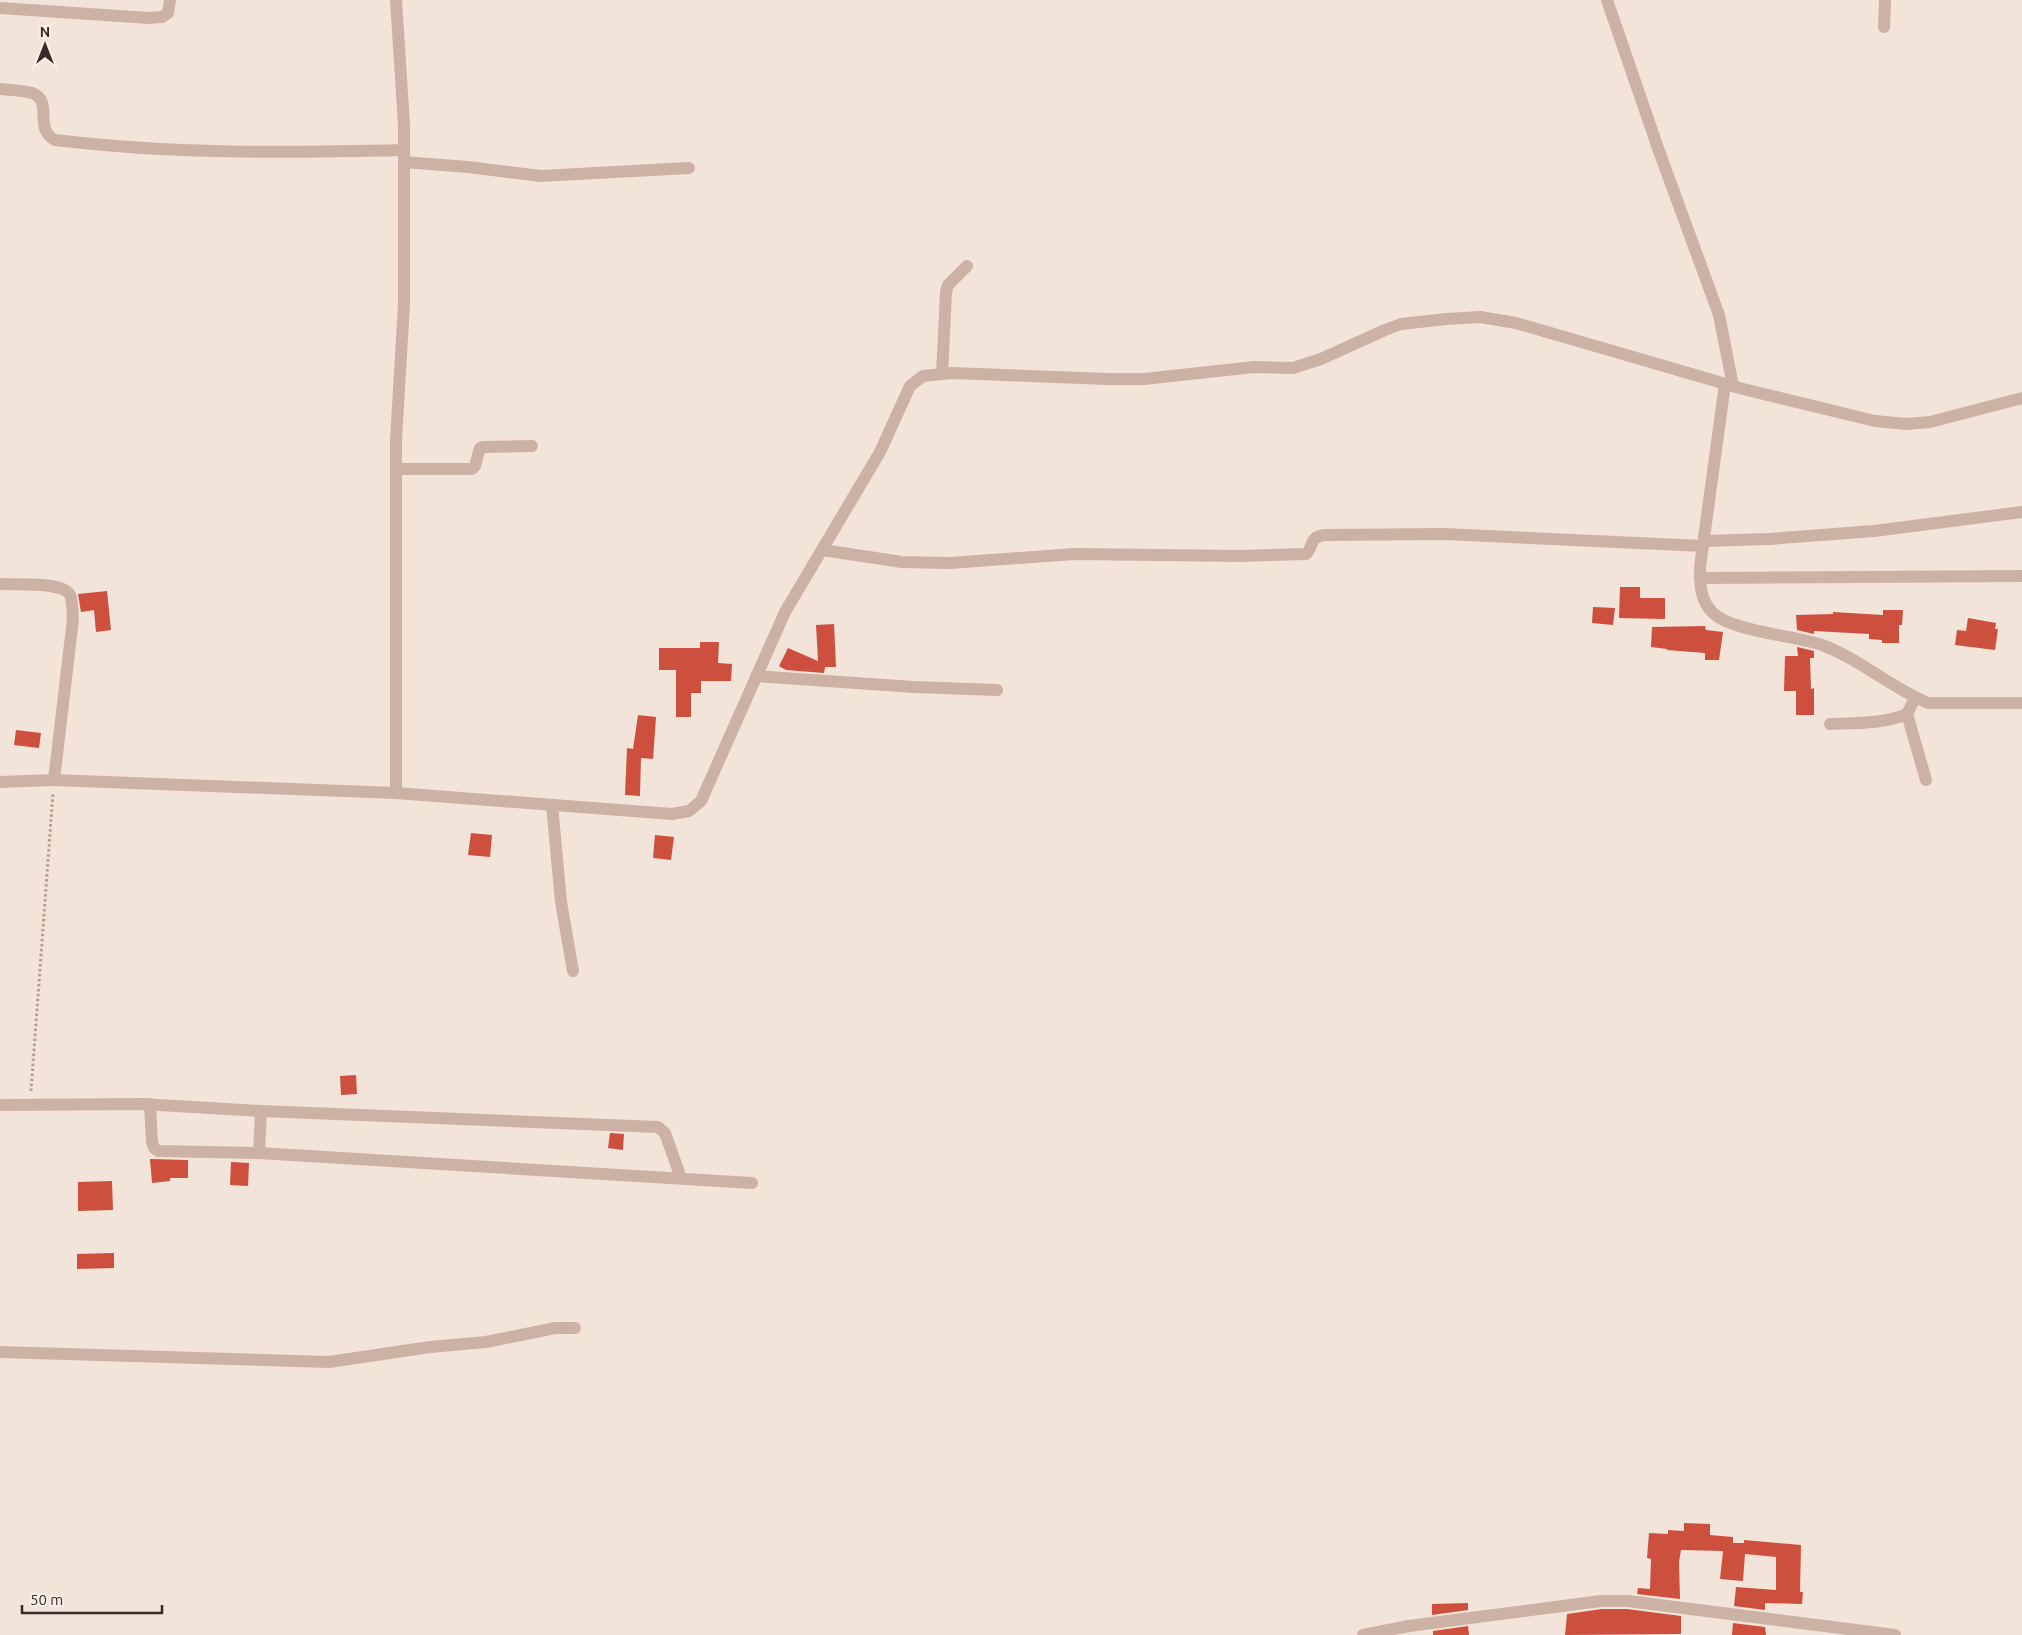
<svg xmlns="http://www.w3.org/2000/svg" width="2022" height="1635" font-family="Ubuntu,sans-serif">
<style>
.building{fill:#cd503e}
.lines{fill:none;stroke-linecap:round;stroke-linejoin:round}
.path{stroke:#b89c8f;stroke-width:3;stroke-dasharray:2.5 2.5;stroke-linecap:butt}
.minor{stroke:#ccb2a5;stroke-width:12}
</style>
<rect width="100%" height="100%" fill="#f3e4da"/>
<g class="building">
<polygon points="1620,587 1640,587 1640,598 1665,598 1665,619 1619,618"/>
<polygon points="107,591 111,630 96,632 94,610 81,612 78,594"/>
<polygon points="1593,607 1615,608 1613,625 1592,623"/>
<polygon points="1883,610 1903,610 1902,625 1899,625 1899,643 1882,643 1882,640 1869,639 1869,634 1814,631 1814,634 1797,630 1796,615 1833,614 1833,612 1883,615"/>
<polygon points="1968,618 1996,623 1995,629 1998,629 1995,650 1955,645 1957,630 1966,631"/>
<polygon points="834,624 836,667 825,667 824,673 786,670 779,666 788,648 818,661 816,625"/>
<polygon points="1705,626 1706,630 1723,632 1719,660 1705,660 1705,653 1667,650 1667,649 1651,647 1652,627"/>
<polygon points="700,642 719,642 718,663 732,664 731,681 701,681 701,693 691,693 691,717 676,717 676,670 659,670 659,648 700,648"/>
<polygon points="1797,647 1814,651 1814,658 1810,658 1811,689 1814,688 1814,715 1796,715 1796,691 1784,691 1785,656 1798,656"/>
<polygon points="638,715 656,717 653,759 641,758 640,796 625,795 627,748 633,749"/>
<polygon points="16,730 41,733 39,748 14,745"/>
<polygon points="471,833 492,835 490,857 468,855"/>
<polygon points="655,835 674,837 671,860 653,858"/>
<polygon points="356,1075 357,1094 341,1095 340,1076"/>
<polygon points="610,1133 624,1134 623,1150 608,1148"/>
<polygon points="150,1159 188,1160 188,1178 170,1178 170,1181 152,1183"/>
<polygon points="231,1162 249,1163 248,1186 230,1185"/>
<polygon points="112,1181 113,1210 78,1211 78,1182"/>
<polygon points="114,1253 114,1268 77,1269 77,1254"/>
<polygon points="1684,1523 1710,1524 1710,1535 1733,1537 1733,1543 1744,1543 1744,1540 1801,1545 1800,1592 1803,1592 1802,1604 1765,1603 1765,1610 1734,1606 1736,1587 1776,1590 1776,1557 1745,1554 1743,1581 1720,1579 1723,1551 1681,1550 1679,1562 1680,1599 1637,1594 1638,1588 1650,1589 1651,1559 1647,1558 1649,1533 1668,1534 1668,1530 1684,1531"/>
<polygon points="1468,1603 1468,1610 1432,1615 1432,1604"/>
<polygon points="1602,1609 1627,1609 1681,1616 1681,1634 1565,1635 1567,1614"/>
<polygon points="1733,1623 1765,1627 1766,1635 1732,1635"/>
<polygon points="1468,1626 1469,1635 1433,1635 1433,1631"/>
</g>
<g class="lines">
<polyline class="path" points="31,1091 53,793"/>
<g class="minor">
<polyline points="1607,0 1659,151 1719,315 1733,386"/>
<polyline points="0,8 149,18 162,17 168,13 170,0"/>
<polyline points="1884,27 1885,0"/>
<path d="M0,89C10,90 22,90 32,93C54,101 33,129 55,140C171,154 287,153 404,150"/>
<polyline points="404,162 468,167 541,176 689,168"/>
<polyline points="942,374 946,292 948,285 967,266"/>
<path d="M1725,384L1700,567C1700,585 1700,600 1713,613C1731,631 1796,636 1822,645C1860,659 1891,688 1928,703H2022"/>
<polyline points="396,469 472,469 475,466 480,448 483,447 532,446"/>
<polyline points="1704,541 1769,539 1874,531 2022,512"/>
<path d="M822,550L902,562L950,563L1074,554L1241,556L1306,554C1315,545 1308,538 1324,535L1444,534L1703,546"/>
<polyline points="1700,578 2022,576"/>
<path d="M0,584C14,585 63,581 70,595C73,602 72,611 73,619L54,780"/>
<polyline points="756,676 914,687 997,690"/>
<polyline points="1907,714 1926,780"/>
<path d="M1830,724C1855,723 1884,724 1907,714L1915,698"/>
<polyline points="0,782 54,780 396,793 672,814 689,811 701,801 785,612 880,452 910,386 923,376 952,373 1107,379 1144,379 1254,367 1293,368 1321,359 1385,330 1401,324 1446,319 1480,317 1516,323 1743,389 1875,421 1906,424 1930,422 2022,398"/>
<polyline points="396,793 396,440 404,304 404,125 396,0"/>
<polyline points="552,805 561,902 573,971"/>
<polyline points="150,1104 152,1142 154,1148 158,1151 259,1153 752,1183"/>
<polyline points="0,1105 142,1104 261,1111 658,1127 665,1133 681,1178"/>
<polyline points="259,1153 261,1111"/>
<polyline points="0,1352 329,1362 430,1347 486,1342 555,1328 575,1328"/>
<polyline points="1363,1635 1409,1626 1601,1601 1628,1601 1895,1635"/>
</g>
</g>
<g transform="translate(45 45)" stroke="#faefe6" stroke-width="4" paint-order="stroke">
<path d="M0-4L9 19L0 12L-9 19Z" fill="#372a27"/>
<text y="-8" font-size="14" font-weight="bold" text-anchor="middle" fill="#372a27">N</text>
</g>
<path d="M22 1605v8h140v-8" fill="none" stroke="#372a27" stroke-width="2.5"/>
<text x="30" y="1605" font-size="15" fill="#372a27" stroke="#faefe6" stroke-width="4" paint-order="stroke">50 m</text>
</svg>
